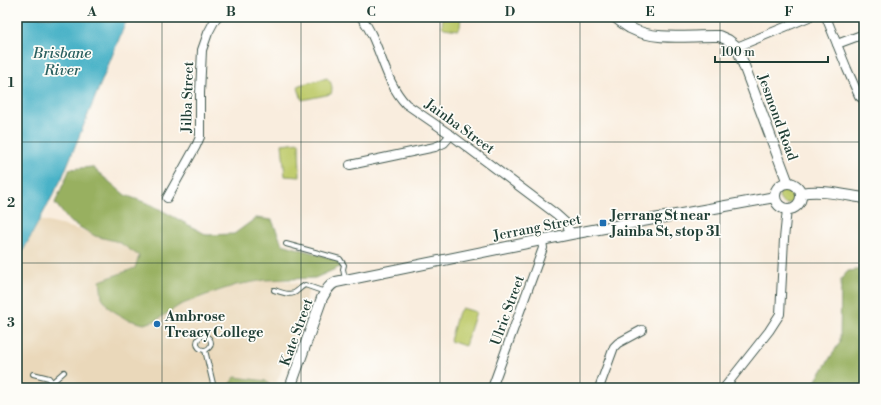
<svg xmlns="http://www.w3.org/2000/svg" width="881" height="405" font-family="'Libre Bodoni',serif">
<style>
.built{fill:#ead8ba}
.green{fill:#c0cc6e;stroke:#708451}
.forest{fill:#98b061;stroke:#5c764a}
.water{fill:#48b2c7;stroke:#34787e}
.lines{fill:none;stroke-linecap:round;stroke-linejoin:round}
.service-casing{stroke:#40574e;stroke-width:6}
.minor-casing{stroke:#40574e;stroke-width:10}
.tertiary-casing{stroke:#40574e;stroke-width:12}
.service{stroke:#fff;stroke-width:4}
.minor{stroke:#fff;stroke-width:8}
.tertiary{stroke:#fff;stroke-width:10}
.grid{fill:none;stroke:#1f3d34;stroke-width:1;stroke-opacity:0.55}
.poi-dot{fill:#1f6fb2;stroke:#fdfcf7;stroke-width:1.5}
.labels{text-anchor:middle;stroke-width:3.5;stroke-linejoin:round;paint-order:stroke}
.street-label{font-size:14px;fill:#1f3d34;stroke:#fdfcf7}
.poi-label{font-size:14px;font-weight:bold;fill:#1f3d34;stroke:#fdfcf7;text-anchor:start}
.water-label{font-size:15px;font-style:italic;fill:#2b6060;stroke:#fdfcf7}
.neatline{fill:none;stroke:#1f3d34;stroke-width:1.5}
.grid-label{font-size:13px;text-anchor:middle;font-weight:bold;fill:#1f3d34}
</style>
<rect width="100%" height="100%" fill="#fdfcf7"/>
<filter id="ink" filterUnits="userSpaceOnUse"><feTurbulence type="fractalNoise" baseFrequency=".025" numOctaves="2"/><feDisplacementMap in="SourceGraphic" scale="8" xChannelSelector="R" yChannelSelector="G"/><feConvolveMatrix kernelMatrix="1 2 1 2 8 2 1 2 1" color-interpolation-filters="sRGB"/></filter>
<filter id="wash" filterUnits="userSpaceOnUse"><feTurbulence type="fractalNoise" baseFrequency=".012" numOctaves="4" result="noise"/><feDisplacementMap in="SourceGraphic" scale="16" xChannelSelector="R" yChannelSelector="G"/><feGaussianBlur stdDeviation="0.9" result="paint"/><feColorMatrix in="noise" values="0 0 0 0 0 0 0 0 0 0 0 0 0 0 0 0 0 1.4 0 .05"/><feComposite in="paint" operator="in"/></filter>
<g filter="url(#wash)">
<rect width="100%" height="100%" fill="#f9edde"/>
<polygon class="built" points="40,220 310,287 275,388 17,388 17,259 24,249"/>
<g class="green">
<polygon points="443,17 461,17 460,27 458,30 444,28 442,26"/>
<path d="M327,78C332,82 333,89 331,94L302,100L298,88L299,85Z"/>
<polygon points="299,142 300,177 285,176 282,144"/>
<circle cx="787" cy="196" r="8"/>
<polygon points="462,308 476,312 465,346 450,341 457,315"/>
</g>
<g class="forest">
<polygon points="92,167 125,195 152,205 207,235 234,234 256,218 272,220 282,244 338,260 342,266 315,278 265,280 236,285 206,295 180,305 155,321 144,324 126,319 109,308 102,297 100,281 135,268 139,256 119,242 95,236 69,221 55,203 70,169"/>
<polygon points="864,269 864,388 811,388 840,342 841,279 848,271"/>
<polygon points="235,377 266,381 271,387 271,388 227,388 228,386"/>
</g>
<polygon class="water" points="17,17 128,17 62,178 24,249 17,259"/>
</g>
<g filter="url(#ink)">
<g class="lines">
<defs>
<g id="service">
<polyline points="286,244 340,259 344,265 343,269 345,279"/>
<path d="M274,290C281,292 291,297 297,291C300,289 301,287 305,285L325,292"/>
<circle cx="204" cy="343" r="7"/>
<polyline points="205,350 214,388"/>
<polyline points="33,374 49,378 52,382"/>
<polyline points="47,388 48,386 64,372"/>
</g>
<g id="minor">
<path d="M361,17C381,43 383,80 406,104L451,135L556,214L566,223L571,234"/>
<polyline points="826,17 847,69 859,96 864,100"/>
<polyline points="837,44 864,34"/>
<polyline points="737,47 809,17"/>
<polyline points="350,165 435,147 444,143 451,135"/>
<polyline points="167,198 196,146 200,137 200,93 202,50 208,33 216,18 218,17"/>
<polyline points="492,388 543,248 542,240"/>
<polyline points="599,388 614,347 618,343 642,330"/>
<polyline points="724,388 769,331 780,314 784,239 787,209"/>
</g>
<g id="tertiary">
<path d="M615,17C620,21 625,25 630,28C657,42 690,35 719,36L728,40L737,47L788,183"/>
<circle cx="788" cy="196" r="13"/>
<path d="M801,193C821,189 844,195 864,198"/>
<path d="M290,388L322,298C326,291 329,285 336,282L571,234L775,197"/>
</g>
</defs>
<use href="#service" class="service-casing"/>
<use href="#minor" class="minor-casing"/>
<use href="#tertiary" class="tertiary-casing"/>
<use href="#service" class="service"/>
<use href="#minor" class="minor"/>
<use href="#tertiary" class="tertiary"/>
</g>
</g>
<path class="grid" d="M162,17V388M301,17V388M440,17V388M580,17V388M720,17V388M17,142H864M17,263H864"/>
<g class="poi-dot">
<rect x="599" y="219" width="8" height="8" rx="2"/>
<circle cx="157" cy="324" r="4"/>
</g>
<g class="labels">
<g class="street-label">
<text transform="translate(187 97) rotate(-88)" y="5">Jilba Street</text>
<text transform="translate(778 117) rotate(70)" y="5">Jesmond Road</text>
<text transform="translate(460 126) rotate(36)" y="5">Jainba Street</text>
<text transform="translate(537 227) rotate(-11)" y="5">Jerrang Street</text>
<text transform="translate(507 310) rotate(-70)" y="5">Ulric Street</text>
<text transform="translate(296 332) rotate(-70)" y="5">Kate Street</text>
</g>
<g class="poi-label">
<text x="611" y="220">Jerrang St near<tspan x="611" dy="16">Jainba St, stop 31</tspan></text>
<text x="165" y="321">Ambrose<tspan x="165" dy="16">Treacy College</tspan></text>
</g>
<g class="water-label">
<text x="62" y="58">Brisbane<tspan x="62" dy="17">River</tspan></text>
</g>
</g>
<rect width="881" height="405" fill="none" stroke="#fdfcf7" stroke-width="44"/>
<path d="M715 56v6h113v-6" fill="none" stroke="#1f3d34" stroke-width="2"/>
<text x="721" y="56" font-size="12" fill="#1f3d34" stroke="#fdfcf7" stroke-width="3" paint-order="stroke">100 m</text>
<rect x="22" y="22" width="837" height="361" class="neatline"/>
<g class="grid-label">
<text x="92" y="16">A</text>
<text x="231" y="16">B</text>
<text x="371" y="16">C</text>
<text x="510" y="16">D</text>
<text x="650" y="16">E</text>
<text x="789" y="16">F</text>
<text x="11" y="87">1</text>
<text x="11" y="207">2</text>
<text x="11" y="327">3</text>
</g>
</svg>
